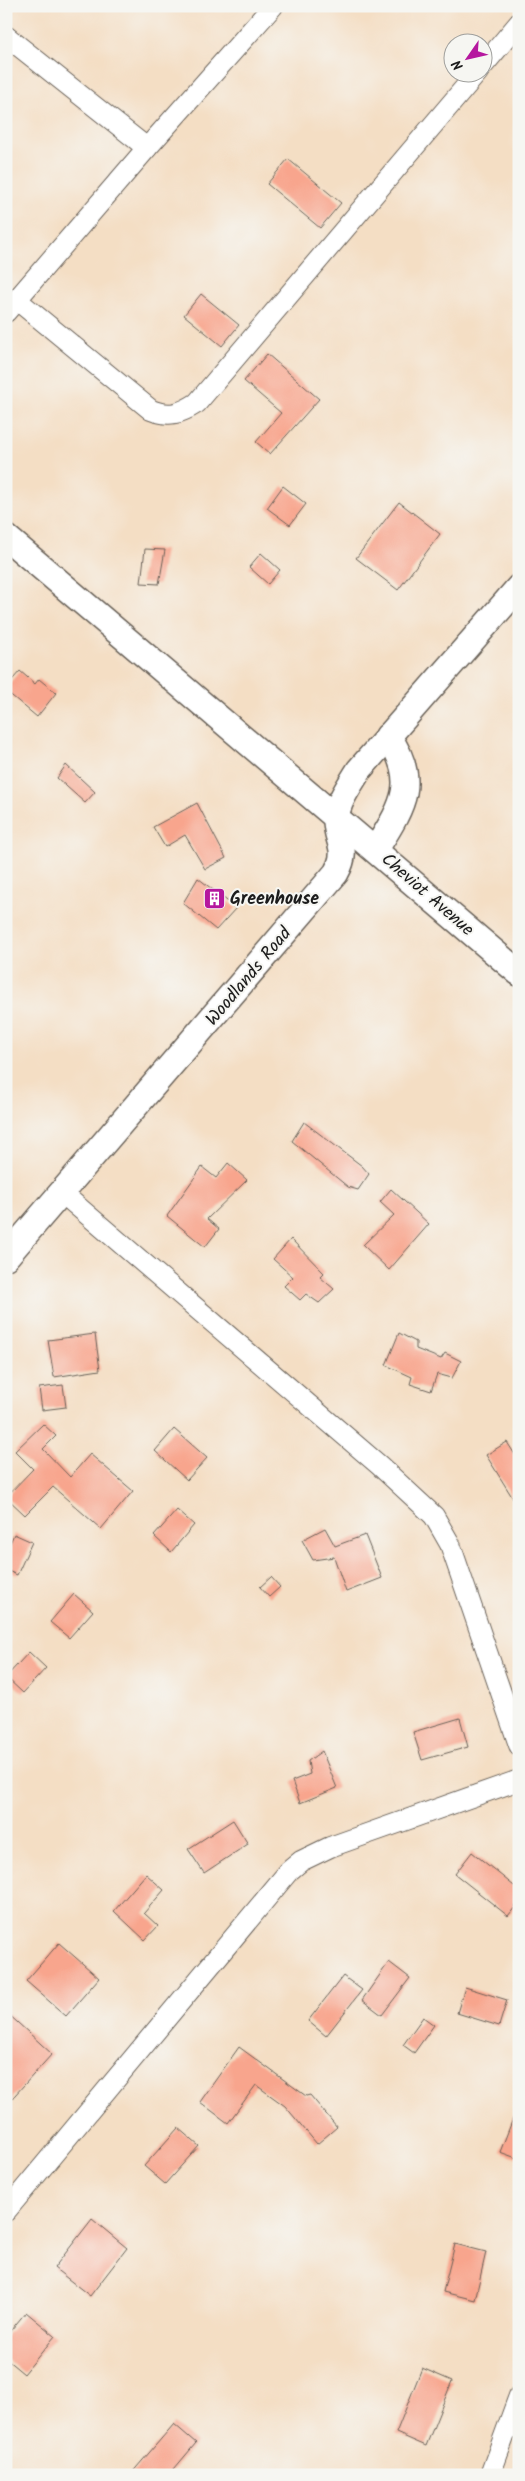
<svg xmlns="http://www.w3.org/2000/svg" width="525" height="2481" font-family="Kalam,sans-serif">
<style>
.building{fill:#f8a58d}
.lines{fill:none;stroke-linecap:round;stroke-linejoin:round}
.minor-casing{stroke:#686057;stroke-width:22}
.tertiary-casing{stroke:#686057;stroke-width:28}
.minor{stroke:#fff;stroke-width:20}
.tertiary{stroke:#fff;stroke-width:25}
.labels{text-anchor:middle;stroke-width:4;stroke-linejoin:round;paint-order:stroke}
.street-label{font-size:18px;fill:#1c1c1c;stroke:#f6f6f2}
.poi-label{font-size:18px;font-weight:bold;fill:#1c1c1c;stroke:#f6f6f2;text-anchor:start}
</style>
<rect width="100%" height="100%" fill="#f6f6f2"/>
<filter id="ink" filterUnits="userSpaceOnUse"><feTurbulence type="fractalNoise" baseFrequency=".02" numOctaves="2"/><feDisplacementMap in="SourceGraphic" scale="10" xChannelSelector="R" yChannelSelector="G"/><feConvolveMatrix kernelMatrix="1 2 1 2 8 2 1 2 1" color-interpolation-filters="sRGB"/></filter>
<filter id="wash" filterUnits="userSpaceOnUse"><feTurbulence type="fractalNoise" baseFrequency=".0096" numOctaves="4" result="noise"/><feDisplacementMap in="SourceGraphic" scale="20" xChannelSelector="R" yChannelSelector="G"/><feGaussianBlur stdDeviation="1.12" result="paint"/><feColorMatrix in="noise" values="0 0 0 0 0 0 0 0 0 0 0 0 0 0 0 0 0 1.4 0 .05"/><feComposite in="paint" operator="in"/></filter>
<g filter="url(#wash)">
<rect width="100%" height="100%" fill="#f4dec4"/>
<g id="blocks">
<g class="building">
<polygon points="288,159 341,203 320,228 267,184"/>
<polygon points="201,294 239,325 222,346 184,315"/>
<polygon points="267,354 319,399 270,454 256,442 281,413 244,381"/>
<polygon points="283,486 306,504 290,525 267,508"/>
<polygon points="399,502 440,534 398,590 356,558"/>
<polygon points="145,549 165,550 159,584 141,583"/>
<polygon points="261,553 280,570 268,584 249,567"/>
<polygon points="20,671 35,684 39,679 56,693 37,717 6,691 6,687"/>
<polygon points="66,765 95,792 85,803 57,778"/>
<polygon points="197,803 226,858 205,869 185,835 165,847 153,827"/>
<polygon points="198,878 236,908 216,930 183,903"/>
<polygon points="304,1122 362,1166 369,1174 358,1190 348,1187 292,1141"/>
<polygon points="228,1163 247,1180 207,1219 219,1229 205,1247 167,1216 202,1167 216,1178"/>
<polygon points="391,1189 429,1224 389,1270 363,1245 394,1215 380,1202"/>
<polygon points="291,1239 324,1273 320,1277 334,1289 319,1303 306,1294 300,1300 284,1286 293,1277 273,1259"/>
<polygon points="399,1333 416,1342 416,1349 441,1359 445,1353 461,1361 452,1378 437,1374 431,1391 410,1384 412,1377 386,1365"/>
<polygon points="95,1334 100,1370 54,1377 48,1340"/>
<polygon points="63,1385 66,1407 42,1410 39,1388"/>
<polygon points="43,1424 56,1436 43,1449 70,1477 90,1454 133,1491 101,1529 53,1487 25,1515 6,1497 33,1469 15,1451"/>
<polygon points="174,1429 207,1458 187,1480 155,1451"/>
<polygon points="507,1442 519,1461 519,1508 486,1455"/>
<polygon points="177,1510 194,1525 171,1552 154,1536"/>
<polygon points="325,1528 335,1546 365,1535 382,1578 346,1592 334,1557 313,1560 302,1540"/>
<polygon points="14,1534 32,1542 17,1575 6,1570 6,1552"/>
<polygon points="271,1577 280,1587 269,1597 260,1587"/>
<polygon points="74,1594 93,1611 69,1638 50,1622"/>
<polygon points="29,1652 46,1668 23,1693 6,1677"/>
<polygon points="460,1718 468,1747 422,1760 413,1732"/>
<polygon points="322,1751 337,1788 300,1803 292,1781 310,1774 308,1761"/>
<polygon points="233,1820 248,1844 204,1873 188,1849"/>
<polygon points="472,1852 519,1890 519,1902 508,1916 455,1874"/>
<polygon points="146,1874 164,1890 144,1913 158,1926 145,1940 114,1911"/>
<polygon points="59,1943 99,1978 66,2016 26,1981"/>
<polygon points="389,1962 410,1978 382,2015 362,2000"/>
<polygon points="343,1976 362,1990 326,2036 308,2021"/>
<polygon points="465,1987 507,2000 499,2026 457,2013"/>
<polygon points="6,2012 52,2054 6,2105"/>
<polygon points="423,2017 434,2025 414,2053 403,2045"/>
<polygon points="239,2047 306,2096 310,2095 337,2127 317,2144 285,2106 256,2085 228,2123 200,2102"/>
<polygon points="518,2106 519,2106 519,2159 500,2152"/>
<polygon points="178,2128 199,2146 165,2184 144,2166"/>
<polygon points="92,2219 127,2248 90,2296 54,2268"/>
<polygon points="455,2244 486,2252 475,2300 443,2292"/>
<polygon points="26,2312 55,2336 24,2374 6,2359 6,2336"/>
<polygon points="422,2368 452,2381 426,2446 396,2433"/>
<polygon points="174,2424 196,2443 169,2475 130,2475"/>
</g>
</g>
</g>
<g filter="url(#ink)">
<use href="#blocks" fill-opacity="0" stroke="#686057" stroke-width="1"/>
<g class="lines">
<defs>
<g id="minor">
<polyline points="6,36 147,148"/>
<polyline points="482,67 519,23"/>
<path d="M17,300L151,410C169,417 180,414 197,403L478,72"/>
<polyline points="6,312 147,148 273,6"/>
<polyline points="62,1193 379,1465 434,1516 450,1544 519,1745"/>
<polyline points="6,2211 289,1871 301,1861 330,1847 519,1780"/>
<polyline points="490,2475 519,2396"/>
</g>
<g id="tertiary">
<polyline points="6,537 519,973"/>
<path d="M376,849C402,807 420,782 388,736"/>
<path d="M6,1257L336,873C350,848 336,843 336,820C337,802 350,785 359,770L519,587"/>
</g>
</defs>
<use href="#minor" class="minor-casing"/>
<use href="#tertiary" class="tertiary-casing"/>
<use href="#minor" class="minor"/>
<use href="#tertiary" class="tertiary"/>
</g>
</g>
<defs>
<symbol id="building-square" viewBox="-11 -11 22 22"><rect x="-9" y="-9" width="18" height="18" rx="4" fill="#b5179e" stroke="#f6f6f2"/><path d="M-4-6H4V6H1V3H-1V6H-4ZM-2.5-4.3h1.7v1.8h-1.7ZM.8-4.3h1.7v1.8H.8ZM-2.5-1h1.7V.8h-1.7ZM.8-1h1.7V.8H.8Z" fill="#fff"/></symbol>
</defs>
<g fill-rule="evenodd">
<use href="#building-square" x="202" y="886" width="25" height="25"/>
</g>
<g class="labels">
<g class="street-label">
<text transform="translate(428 894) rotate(41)" y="6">Cheviot Avenue</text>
<text transform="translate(248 976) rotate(-50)" y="6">Woodlands Road</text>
</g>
<g class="poi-label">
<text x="230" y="904">Greenhouse</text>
</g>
</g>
<rect width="525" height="2481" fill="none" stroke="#f6f6f2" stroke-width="25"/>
<g transform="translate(468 58) rotate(236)"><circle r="24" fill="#f6f6f2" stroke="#9f9f9c"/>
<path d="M0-4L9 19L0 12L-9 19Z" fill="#b5179e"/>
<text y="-8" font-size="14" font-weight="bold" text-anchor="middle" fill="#1c1c1c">N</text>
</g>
</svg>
